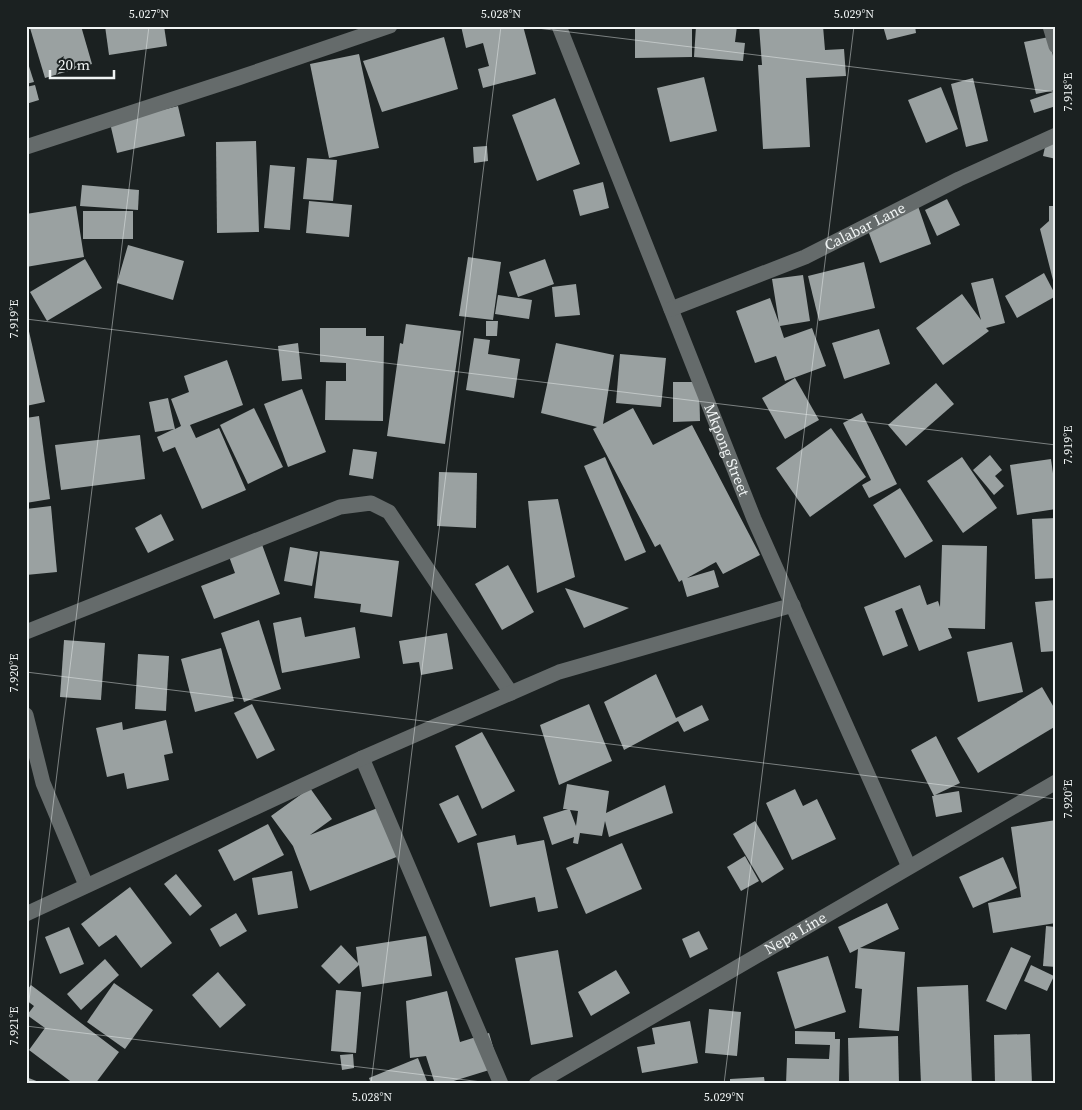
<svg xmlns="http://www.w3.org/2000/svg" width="1082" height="1110" font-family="'Source Serif 4',serif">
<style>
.building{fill:#9aa1a1;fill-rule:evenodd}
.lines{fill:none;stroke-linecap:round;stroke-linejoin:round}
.street{stroke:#656b6b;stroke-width:15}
.ticks{fill:none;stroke:#f0f4f4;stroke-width:1;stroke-opacity:0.45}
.labels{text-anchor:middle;stroke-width:5;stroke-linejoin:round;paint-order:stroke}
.street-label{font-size:15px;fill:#f0f4f4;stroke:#1b2121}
.neatline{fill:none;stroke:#f0f4f4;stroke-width:2}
.ticks-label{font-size:12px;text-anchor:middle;fill:#f0f4f4}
</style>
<rect width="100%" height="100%" fill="#1b2121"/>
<g class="building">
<polygon points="35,26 81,26 92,64 45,78 30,28"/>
<polygon points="105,26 164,26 167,46 109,55"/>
<polygon points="461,26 523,26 536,74 483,88 478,69 489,66 483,43 466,48"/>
<polygon points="635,26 692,26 692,57 635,58"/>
<polygon points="696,26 737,26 735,42 745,43 743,61 694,57"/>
<polygon points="759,26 823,26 825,50 844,49 846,76 806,78 810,147 763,149 758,65 762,65"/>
<polygon points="883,26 915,26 916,33 887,40"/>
<polygon points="444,37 458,89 382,112 363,61"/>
<polygon points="1049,37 1056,70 1056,90 1036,94 1024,42"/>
<polygon points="359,54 379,148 329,158 310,64"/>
<polygon points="26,57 34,82 26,84"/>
<polygon points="704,77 717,131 670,142 657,88"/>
<polygon points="973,78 988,141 966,147 951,84"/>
<polygon points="35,85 39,100 26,104 26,87"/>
<polygon points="941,87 958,129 926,143 908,100"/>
<polygon points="1056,91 1056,106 1034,113 1030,100"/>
<polygon points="555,98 580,164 537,181 512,115"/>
<polygon points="178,106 185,136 117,153 110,123"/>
<polygon points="1047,138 1056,140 1056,159 1043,156"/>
<polygon points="256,141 259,232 217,233 216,142"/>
<polygon points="487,146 488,161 474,163 473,147"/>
<polygon points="307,158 337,160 333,201 303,199"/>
<polygon points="270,165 295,167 290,230 264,228"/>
<polygon points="603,182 609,208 580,216 573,190"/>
<polygon points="82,185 139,190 138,210 80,206"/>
<polygon points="947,199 960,225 937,236 925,210"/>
<polygon points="309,201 352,205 349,237 306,233"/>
<polygon points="76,206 84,257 26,267 26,214"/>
<polygon points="918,206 931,244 880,263 866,225"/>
<polygon points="1049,206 1056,206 1055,288 1040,229 1049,221"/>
<rect x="83" y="211" width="50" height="28"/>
<polygon points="128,245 184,261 173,300 117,283"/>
<polygon points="468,257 501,262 493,320 459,316"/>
<polygon points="85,259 102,288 47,321 30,292"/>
<polygon points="545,259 554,284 518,297 509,272"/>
<polygon points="864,262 875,308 819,321 808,276"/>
<polygon points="1044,273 1056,296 1017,318 1005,296"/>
<polygon points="803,275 810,321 780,326 784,338 812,328 826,366 785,381 776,356 755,363 736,311 770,298 779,323 772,279"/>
<polygon points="993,278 1005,323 986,328 989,331 943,365 916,328 962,294 981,320 971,283"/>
<polygon points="576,284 580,315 555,317 552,287"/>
<polygon points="498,295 532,300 529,319 495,314"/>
<polygon points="486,321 498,321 497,336 486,336"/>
<polygon points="406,324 461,331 445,444 387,436 400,343 403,344"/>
<polygon points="26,327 28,327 45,402 26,406"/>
<polygon points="320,328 366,328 366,336 384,336 383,421 325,420 326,381 346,381 346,363 320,362"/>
<polygon points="879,329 890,364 844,379 832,343"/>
<polygon points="474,338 490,340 488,354 520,359 514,398 466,390"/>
<polygon points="298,343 302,379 282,381 278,346"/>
<polygon points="556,343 614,355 603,424 633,408 653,445 692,425 760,555 723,574 716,562 687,578 714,570 719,587 687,597 682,580 679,582 660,544 655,547 593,429 597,427 541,413"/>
<polygon points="620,354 666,358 661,407 616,403"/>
<polygon points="227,360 243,405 190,425 196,438 219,428 246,490 202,509 175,447 163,452 157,437 174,429 155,432 149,402 168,398 175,429 181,426 171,399 189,392 184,376"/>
<polygon points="795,378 819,420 785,439 762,398"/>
<polygon points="673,382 699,382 700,421 673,422"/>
<polygon points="936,383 954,404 906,446 888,425"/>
<polygon points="302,389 326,452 288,467 264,404"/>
<polygon points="254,408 283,467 248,484 220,425"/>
<polygon points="862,413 897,484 869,498 862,485 871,480 843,423"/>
<polygon points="39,416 50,499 26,503 26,418"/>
<polygon points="831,428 866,477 810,517 776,468"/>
<polygon points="140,435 145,479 61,490 55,445"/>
<polygon points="353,449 377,452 373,479 349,475"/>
<polygon points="990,455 1002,470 995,476 1004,486 994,495 973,470"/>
<polygon points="605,457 646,552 625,561 584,466"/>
<polygon points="962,457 997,508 963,533 927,481"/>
<polygon points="1051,459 1056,495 1056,509 1017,515 1010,465"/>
<polygon points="439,472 477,473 476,528 437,526"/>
<polygon points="900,488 933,541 905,558 873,505"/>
<polygon points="558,499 575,577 537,593 528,501"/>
<polygon points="51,506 57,572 26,575 26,509"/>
<polygon points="161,514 174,540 148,553 135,528"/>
<polygon points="1056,518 1056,578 1035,579 1032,519"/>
<polygon points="260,539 280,594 214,619 201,586 235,573 227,551"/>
<polygon points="942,545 987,546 985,629 948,628 952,638 919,651 902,608 895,611 908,646 883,656 864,607 920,585 927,605 938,601 940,607"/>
<polygon points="290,547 318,552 312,586 284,581"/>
<polygon points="320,551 399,561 392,617 360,612 361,604 314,598"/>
<polygon points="508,565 534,612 502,630 475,584"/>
<polygon points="565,588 629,608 584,628"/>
<polygon points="1056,600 1056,651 1041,652 1035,602"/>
<polygon points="301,617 305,637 355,627 360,658 282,673 273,623"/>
<polygon points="259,620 281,689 244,702 221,633"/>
<polygon points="447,633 453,669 421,675 419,662 403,664 399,641"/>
<polygon points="64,640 105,643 101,700 60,697"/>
<polygon points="1012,642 1023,692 978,702 967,652"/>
<polygon points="221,648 234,701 195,712 181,659"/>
<polygon points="138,654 169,656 166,711 135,709"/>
<polygon points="656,674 676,718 702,705 709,720 684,732 678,721 624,750 604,702"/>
<polygon points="1042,687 1056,711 1056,726 978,773 957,738"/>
<polygon points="252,704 275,750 257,759 234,713"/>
<polygon points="589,704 612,761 559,785 540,725"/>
<polygon points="166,720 173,753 164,755 169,780 127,789 124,773 107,777 96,728 122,722 123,730"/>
<polygon points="482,732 515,791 482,809 455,746"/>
<polygon points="936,736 960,783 935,795 959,791 962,812 936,817 932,796 934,796 911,750"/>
<path d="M567,784L609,791L606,813L665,785L673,813L609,837L605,821L602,836L580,833L578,844L573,843L574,837L552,845L543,817L568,809H563ZM570,810L578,811L576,826Z"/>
<polygon points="310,788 332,819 310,835 380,807 399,856 310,891 293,846 271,816"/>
<polygon points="795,789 803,806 817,799 836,839 792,860 766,803"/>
<polygon points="458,795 477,835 458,843 439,804"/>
<polygon points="1056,820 1056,923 993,933 988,903 1021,897 1011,827"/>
<polygon points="755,821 784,869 762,883 733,834"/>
<polygon points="268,824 284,855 234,881 218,850"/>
<polygon points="515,835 517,845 544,840 558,908 538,912 535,897 490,907 477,843"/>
<polygon points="622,843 642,889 586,914 566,868"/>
<polygon points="745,856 759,881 741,891 727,867"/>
<polygon points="1003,857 1017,888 973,908 959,877"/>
<polygon points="292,871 298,908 258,915 252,878"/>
<polygon points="176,874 202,906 190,916 164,884"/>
<polygon points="130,887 172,943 141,968 116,935 99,947 81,924"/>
<polygon points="887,903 899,929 860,948 905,952 899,1031 859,1028 862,989 855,988 858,949 850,953 838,927"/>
<polygon points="236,913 247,931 220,947 210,929"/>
<polygon points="1046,926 1056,927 1056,967 1043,966"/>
<polygon points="69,927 84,964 60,974 45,937"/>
<polygon points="699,931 708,949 690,958 682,939"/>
<polygon points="426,936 432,976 362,987 359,965 339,984 321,966 341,945 358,963 356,947"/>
<polygon points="1011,947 1031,956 1006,1010 986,1001"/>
<polygon points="558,950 573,1037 531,1045 515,958"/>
<polygon points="828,956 846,1012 795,1029 777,972"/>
<polygon points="105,959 119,975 81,1010 67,994"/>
<polygon points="1031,965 1054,976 1047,991 1024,981"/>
<polygon points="616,970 630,993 591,1016 578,992"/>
<polygon points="218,972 246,1005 220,1028 192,995"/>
<polygon points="114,983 153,1010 125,1049 87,1022"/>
<polygon points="31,985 119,1052 95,1084 74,1084 29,1050 45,1028 27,1015 34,1006 26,1000 26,991"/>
<polygon points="968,985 972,1084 921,1084 917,987"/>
<polygon points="336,990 361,992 356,1053 331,1051"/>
<polygon points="447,991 460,1042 489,1033 499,1067 444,1084 435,1084 426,1056 410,1058 406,1001"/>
<polygon points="709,1009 741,1012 737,1056 705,1053"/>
<polygon points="690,1021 698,1063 642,1073 637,1047 655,1044 652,1028"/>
<polygon points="795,1031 835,1032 835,1039 840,1039 839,1084 786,1084 787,1058 829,1059 830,1045 795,1044"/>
<polygon points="1030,1034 1032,1084 995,1084 994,1035"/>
<polygon points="898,1036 899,1084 849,1084 848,1038"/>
<polygon points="353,1054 354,1068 342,1070 340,1055"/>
<polygon points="418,1058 428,1084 371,1084 369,1078"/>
<polygon points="26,1077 39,1082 39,1084 26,1084"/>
<polygon points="764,1077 765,1084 730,1084 730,1079"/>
</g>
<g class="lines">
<g class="street">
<path id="s1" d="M559,26L754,519L909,867"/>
<polyline points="1050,26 1056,46"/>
<polyline points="26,147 238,78 390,26"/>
<path id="s2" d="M671,309L805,257L959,179L1056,135"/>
<polyline points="26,632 340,507 371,503 389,512 511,693"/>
<polyline points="26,715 43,783 86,885"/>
<polyline points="362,758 501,1084"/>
<polyline points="26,914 362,758 559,672 793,605"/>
<path id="s3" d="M536,1084L1056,782"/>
</g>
</g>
<path class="ticks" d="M521,26L1056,92M26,319L1056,445M26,672L1056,799M26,1025L149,26M26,1026L498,1084M371,1084L501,26M724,1084L854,26"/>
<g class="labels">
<g class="street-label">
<text dy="5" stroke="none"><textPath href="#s2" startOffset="211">Calabar Lane</textPath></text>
<text dy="5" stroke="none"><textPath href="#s1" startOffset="456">Mkpong Street</textPath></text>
<text dy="5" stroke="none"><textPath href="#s3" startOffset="300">Nepa Line</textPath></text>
</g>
</g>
<rect width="1082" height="1110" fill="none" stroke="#1b2121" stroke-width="55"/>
<path d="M50 70v8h64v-8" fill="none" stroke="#f0f4f4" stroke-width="2.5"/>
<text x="58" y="70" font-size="15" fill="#f0f4f4" stroke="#1b2121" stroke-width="4" paint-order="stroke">20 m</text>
<rect x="28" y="28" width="1026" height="1054" class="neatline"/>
<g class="ticks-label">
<text x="149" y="18">5.027°N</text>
<text x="501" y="18">5.028°N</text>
<text x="854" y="18">5.029°N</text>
<text transform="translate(1068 92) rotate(-90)" y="4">7.918°E</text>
<text transform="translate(14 319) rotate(-90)" y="4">7.919°E</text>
<text transform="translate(1068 445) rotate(-90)" y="4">7.919°E</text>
<text transform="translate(14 673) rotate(-90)" y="4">7.920°E</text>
<text transform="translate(1068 799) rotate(-90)" y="4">7.920°E</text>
<text transform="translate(14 1026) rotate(-90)" y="4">7.921°E</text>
<text x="372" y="1101">5.028°N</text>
<text x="724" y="1101">5.029°N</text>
</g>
</svg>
